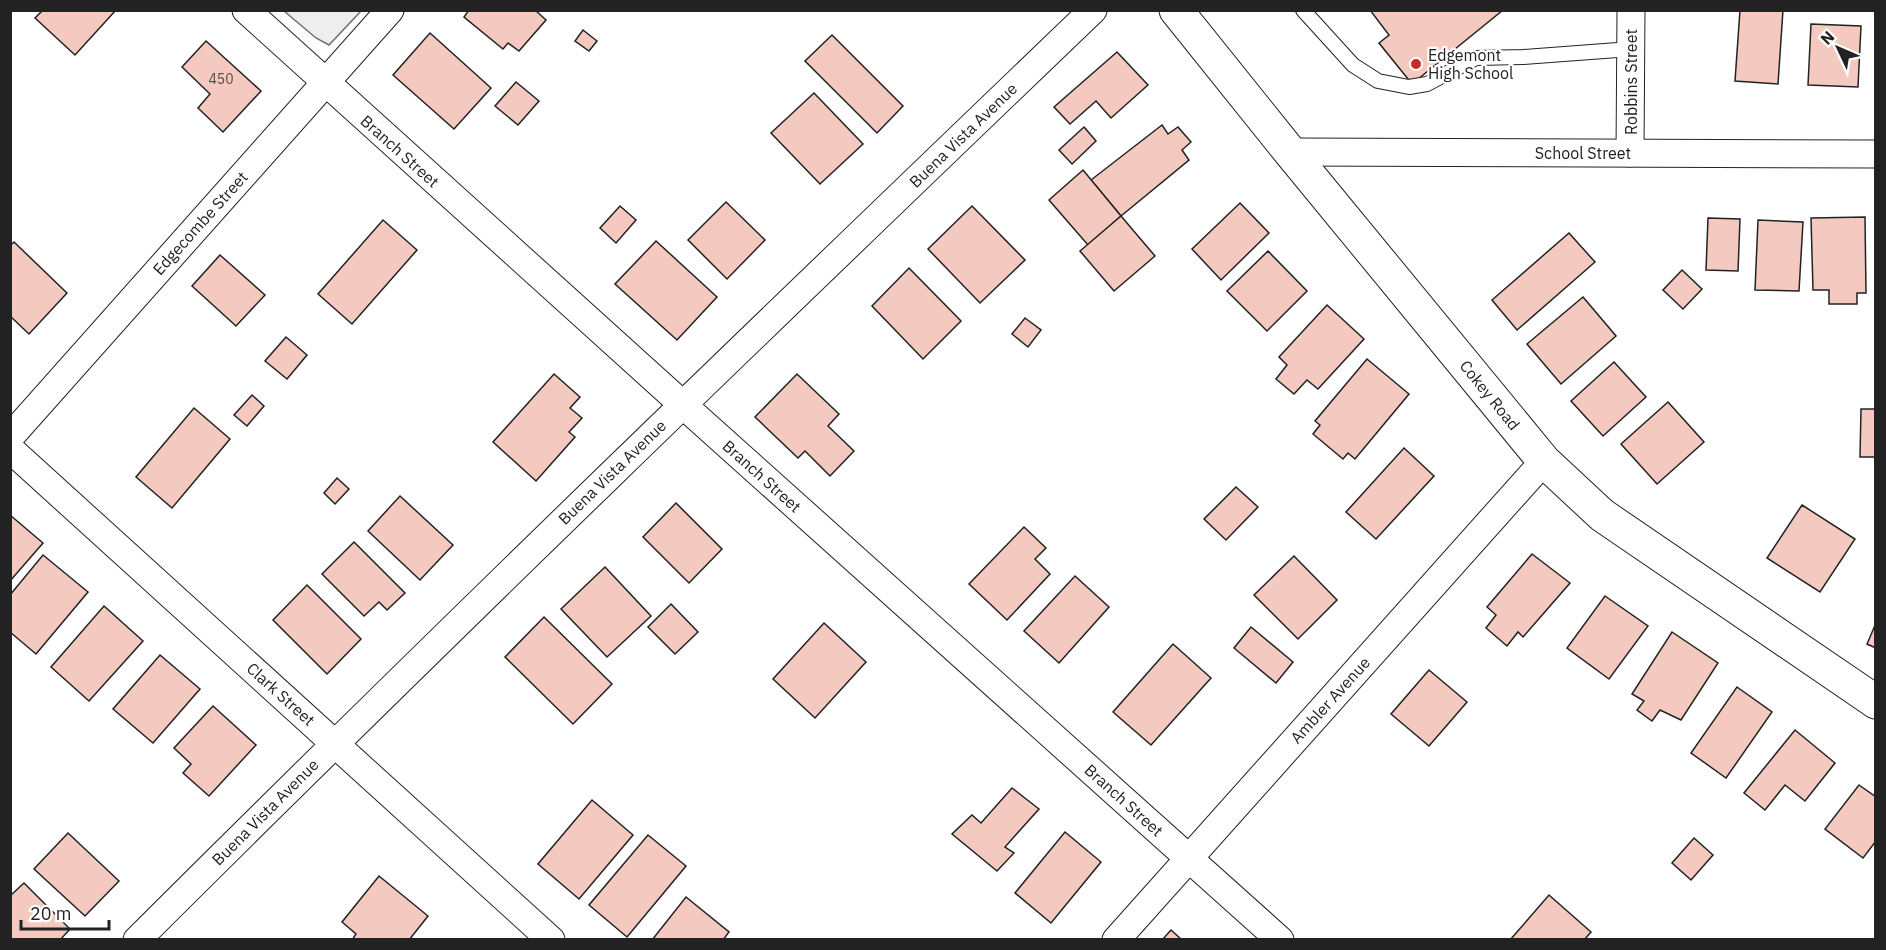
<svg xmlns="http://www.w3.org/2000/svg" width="1886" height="950" font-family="'IBM Plex Sans',sans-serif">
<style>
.green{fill:#eee;stroke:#6f6f6f;stroke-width:1.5}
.building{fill:#f3c9c0;stroke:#222;stroke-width:1.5}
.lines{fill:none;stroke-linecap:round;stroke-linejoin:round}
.lane-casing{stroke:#222;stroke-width:16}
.street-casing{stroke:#222;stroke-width:29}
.secondary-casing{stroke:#222;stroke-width:35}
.lane{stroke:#fff;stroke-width:14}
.street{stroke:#fff;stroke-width:27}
.secondary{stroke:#fff;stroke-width:33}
.poi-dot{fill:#c62828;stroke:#fff;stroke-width:2}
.labels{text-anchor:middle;stroke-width:4.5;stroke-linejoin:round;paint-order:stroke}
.number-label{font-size:14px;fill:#564c4a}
.poi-label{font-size:16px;fill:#222;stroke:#fff;text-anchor:start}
.street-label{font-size:16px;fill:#222;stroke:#fff}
</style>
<rect width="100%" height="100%" fill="#fff"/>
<polygon class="green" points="284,11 361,11 329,45 316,38"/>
<g class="building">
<polygon points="43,10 116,10 75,55 35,18"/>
<polygon points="469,10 535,10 546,20 519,51 508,43 503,49 464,17"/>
<polygon points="1370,10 1503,10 1412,84 1379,43 1389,35"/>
<polygon points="1740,10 1783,10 1778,84 1735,81"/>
<polygon points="1811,24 1861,26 1858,87 1808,85"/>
<polygon points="583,30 597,41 589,51 575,41"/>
<polygon points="430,33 491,88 454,129 393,75"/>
<polygon points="832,35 903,106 877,133 805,61"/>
<polygon points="206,41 261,91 223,132 198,108 210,94 182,67"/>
<polygon points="1117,52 1148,85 1111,118 1096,101 1070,124 1054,107"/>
<polygon points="516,82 539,101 518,125 495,106"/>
<polygon points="814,93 863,144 820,184 771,133"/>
<polygon points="1162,125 1168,134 1178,127 1191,142 1182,150 1189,160 1121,216 1091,180"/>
<polygon points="1084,127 1096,141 1072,164 1059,150"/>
<polygon points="1083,170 1121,216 1088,245 1049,200"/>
<polygon points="726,202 765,240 727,279 688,240"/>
<polygon points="1240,203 1269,233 1221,280 1192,249"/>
<polygon points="620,206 636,220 616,243 600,228"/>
<polygon points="972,206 1025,260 980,303 928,249"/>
<polygon points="1121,216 1155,256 1114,291 1080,251"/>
<polygon points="1865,217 1866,293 1857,293 1857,304 1829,304 1829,290 1813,290 1811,218"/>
<polygon points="1708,218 1740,219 1738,271 1706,270"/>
<polygon points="383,220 417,250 352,324 318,294"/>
<polygon points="1758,220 1803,222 1799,291 1755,290"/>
<polygon points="1569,233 1595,262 1517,330 1492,300"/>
<polygon points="656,241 717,297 677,340 615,284"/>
<polygon points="14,242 67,293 29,334 10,316 10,246"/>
<polygon points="1268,251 1307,291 1267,331 1227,291"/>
<polygon points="220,255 265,295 236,326 192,286"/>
<polygon points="909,268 961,321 923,359 872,306"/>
<polygon points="1682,270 1702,289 1683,309 1663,290"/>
<polygon points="1583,297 1616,336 1561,384 1527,344"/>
<polygon points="1327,305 1364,339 1318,389 1307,380 1294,394 1276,379 1287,365 1279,357"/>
<polygon points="1025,318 1041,330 1028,347 1012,334"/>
<polygon points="286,337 307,355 287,379 265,361"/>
<polygon points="1367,359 1409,394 1355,459 1348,453 1343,459 1313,434 1320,425 1315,421"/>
<polygon points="1614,362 1646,397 1603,436 1571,401"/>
<polygon points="554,374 580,397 570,408 582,418 569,432 575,437 536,481 493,442"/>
<polygon points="797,374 839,414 828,426 854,451 830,476 805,451 798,458 755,417"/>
<polygon points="252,395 264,406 247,426 234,415"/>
<polygon points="1668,402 1704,442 1657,484 1621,444"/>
<polygon points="194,408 230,439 172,508 136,477"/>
<polygon points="1861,409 1876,409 1876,457 1860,457"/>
<polygon points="1404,448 1434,476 1376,539 1346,512"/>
<polygon points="337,478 349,489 335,504 324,493"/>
<polygon points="1236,487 1258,507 1226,540 1204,519"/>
<polygon points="400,496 453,545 420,580 368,531"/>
<polygon points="676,503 722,549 689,583 643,537"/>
<polygon points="1802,505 1855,539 1820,592 1767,558"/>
<polygon points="10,515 43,543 10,581"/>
<polygon points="1024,527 1046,548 1035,559 1050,574 1007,620 969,584"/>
<polygon points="354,542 405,593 387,610 379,602 364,616 322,574"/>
<polygon points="1532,554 1570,583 1523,637 1518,632 1507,646 1486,628 1496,615 1487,607"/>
<polygon points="43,555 88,592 36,654 10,632 10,595"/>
<polygon points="1294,556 1337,600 1298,639 1254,595"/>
<polygon points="605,567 651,616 607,657 561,609"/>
<polygon points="1075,576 1109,607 1059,663 1024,631"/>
<polygon points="307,585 361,639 327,674 273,620"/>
<polygon points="1605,596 1648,626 1609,679 1567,648"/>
<polygon points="671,604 698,632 675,654 648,627"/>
<polygon points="104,606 143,641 89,701 51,667"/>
<polygon points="544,617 612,684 573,724 505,657"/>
<polygon points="824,623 866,662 815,718 773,679"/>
<polygon points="1876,623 1876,648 1867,644"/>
<polygon points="1251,627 1293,662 1276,683 1234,648"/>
<polygon points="1672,632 1718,663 1681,720 1660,710 1652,721 1637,710 1644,701 1632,694"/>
<polygon points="1173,644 1211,678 1151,745 1113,712"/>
<polygon points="160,655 200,689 153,743 113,709"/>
<polygon points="1429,670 1467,702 1429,746 1391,714"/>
<polygon points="1737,687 1772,712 1726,778 1691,753"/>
<polygon points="213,706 256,745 209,796 183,773 191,764 174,748"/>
<polygon points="1795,730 1835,763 1805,801 1785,785 1765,810 1744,793"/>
<polygon points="1859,785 1876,797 1876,841 1863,858 1825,829"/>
<polygon points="1012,788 1039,809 1005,847 1014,853 997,871 952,834 972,815 981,823"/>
<polygon points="592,800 633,835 579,899 538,864"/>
<polygon points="1065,832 1101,862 1051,923 1015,893"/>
<polygon points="68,833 119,881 85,916 34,869"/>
<polygon points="648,835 686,866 627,937 589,905"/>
<polygon points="1694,838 1713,855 1691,880 1672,863"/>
<polygon points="379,876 428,916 409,940 352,940 356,934 342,922"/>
<polygon points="24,883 70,929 60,940 10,940 10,896"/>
<polygon points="1549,895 1591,932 1584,940 1510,940"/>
<polygon points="686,897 729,932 723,940 652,940"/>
<polygon points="1171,930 1182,940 1162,940"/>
</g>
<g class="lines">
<defs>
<polyline id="lane" points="1303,10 1353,65 1378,81 1409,87 1427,84 1476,58 1523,57 1631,49"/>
<g id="street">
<polyline points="246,10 682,404 1280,940"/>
<polyline points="1290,152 1876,154"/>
<polyline points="1630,153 1631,10"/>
<polyline points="10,437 390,10"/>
<polyline points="10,449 551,940"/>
<path d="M137,940C452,626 772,318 1093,10"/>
<polyline points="1116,940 1544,461"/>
</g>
<polyline id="secondary" points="1176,10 1290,152 1544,461 1602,515 1876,702"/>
</defs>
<use href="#lane" class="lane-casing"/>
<use href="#street" class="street-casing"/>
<use href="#secondary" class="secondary-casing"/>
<use href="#lane" class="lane"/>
<use href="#street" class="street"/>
<use href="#secondary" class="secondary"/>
</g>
<circle class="poi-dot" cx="1416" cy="64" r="6"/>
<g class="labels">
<g class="number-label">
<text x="221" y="84">450</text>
</g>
<g class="poi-label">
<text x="1428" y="61">Edgemont<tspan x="1428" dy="18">High School</tspan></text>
</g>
<g class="street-label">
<text transform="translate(1631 82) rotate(-90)" y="6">Robbins Street</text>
<text transform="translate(963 135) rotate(-44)" y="6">Buena Vista Avenue</text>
<text transform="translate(400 151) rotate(42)" y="6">Branch Street</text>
<text x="1583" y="159">School Street</text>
<text transform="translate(200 223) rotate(-48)" y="6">Edgecombe Street</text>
<text transform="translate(1490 395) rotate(51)" y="6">Cokey Road</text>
<text transform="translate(612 472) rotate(-44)" y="6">Buena Vista Avenue</text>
<text transform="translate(762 476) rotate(42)" y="6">Branch Street</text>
<text transform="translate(281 694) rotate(42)" y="6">Clark Street</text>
<text transform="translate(1330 700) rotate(-48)" y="6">Ambler Avenue</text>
<text transform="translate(1124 800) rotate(42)" y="6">Branch Street</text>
<text transform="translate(265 812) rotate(-45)" y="6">Buena Vista Avenue</text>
</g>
</g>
<rect width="1886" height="950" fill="none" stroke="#222222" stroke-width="24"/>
<g transform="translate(1838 48) rotate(314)" stroke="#ffffff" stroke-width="4.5" paint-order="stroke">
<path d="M0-4.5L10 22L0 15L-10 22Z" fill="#222222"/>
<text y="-9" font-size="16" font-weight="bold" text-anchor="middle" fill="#222222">N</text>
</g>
<path d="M21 920v9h88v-9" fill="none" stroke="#222222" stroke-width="3"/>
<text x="30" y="920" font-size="18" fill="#222222" stroke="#ffffff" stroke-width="4.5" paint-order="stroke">20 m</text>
</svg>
